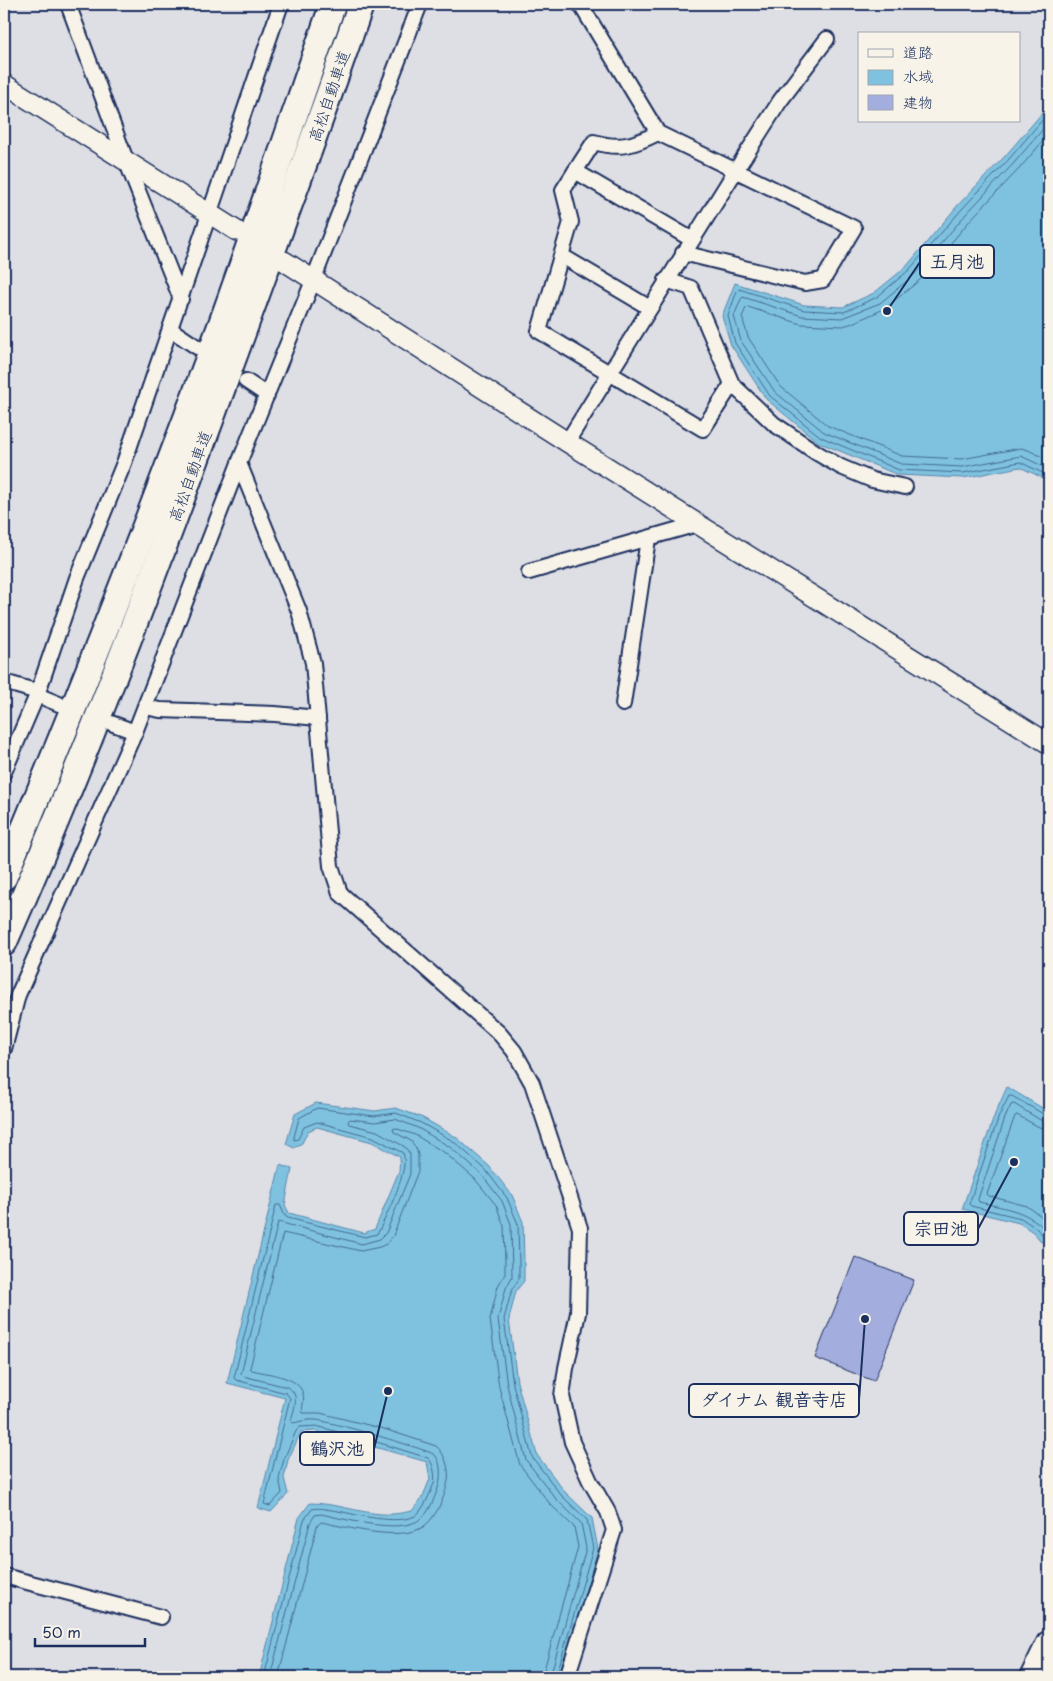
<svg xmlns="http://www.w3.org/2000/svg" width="1053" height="1681" font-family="'Playpen Sans','Klee One',sans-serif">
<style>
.water{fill:#7fc2df;stroke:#5787ab}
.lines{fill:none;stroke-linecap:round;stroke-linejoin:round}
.shore{stroke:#436a92;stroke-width:1}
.building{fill:#a3aede;stroke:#1b2f5e}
.street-casing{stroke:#1b2f5e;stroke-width:18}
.secondary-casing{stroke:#1b2f5e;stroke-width:22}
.highway-casing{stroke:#1b2f5e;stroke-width:29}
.street{stroke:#f7f3e8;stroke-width:14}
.secondary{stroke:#f7f3e8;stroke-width:19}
.highway{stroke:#f7f3e8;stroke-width:25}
.labels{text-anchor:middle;stroke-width:4.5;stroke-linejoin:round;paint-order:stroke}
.street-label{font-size:16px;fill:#1b2f5e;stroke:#f7f3e8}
.leader{fill:none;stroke:#1b2f5e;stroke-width:2}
.callout-dot{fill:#1b2f5e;stroke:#f7f3e8;stroke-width:2}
.callout{fill:#f7f3e8;stroke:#1b2f5e;stroke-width:2}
.callout-label{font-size:18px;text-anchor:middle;font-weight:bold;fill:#1b2f5e}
</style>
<rect width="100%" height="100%" fill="#dedee5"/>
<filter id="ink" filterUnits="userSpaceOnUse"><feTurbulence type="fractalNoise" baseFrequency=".02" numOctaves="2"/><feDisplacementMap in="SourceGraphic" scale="10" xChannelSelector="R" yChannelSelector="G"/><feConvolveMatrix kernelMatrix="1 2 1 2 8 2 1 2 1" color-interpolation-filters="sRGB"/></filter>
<g filter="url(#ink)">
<g class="water">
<polygon points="1049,105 1049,518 1045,517 1047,480 1020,467 963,478 898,475 818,442 766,399 731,345 722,316 735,283 804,305 843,307 874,293 906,267 958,205 1006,155"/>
<polygon points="1007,1087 1049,1112 1049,1250 1033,1232 1019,1223 962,1209 995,1114"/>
<path d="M316,1103L375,1111L396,1108L423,1118L456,1137L489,1166L512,1195L523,1222L524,1263V1281L516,1291L509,1319L517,1382L537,1455L565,1492L592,1518L598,1549L560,1677H259L299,1518L310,1503C334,1503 357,1512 381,1514C392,1515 402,1513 412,1511L423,1496L430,1479L427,1462L378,1448L315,1431L301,1432L288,1460L284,1478L288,1494L271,1512L258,1508L285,1398L227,1383L280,1165L292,1169L285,1205L289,1213L364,1233L375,1229L399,1171L400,1157L372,1142L317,1127L308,1131L302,1143L294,1148L286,1144L295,1114Z"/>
</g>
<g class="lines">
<g class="shore">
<polyline points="1049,112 1010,158 962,209 909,270 877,297 844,312 804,310 739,289 737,291 728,316 735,343 770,396 821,437 899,470 963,473 1020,462 1049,476"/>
<polyline points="1049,122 1014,163 967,213 914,275 880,303 842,318 802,316 743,297 741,299 734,316 741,341 775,392 824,432 901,464 962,467 1021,456 1049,469"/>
<polyline points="1049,134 1020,168 972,218 920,280 884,309 850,324 843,326 801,324 748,307 746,308 742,317 748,337 780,386 828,426 902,456 962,459 1021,448 1028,450 1049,460"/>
<polyline points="1049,1116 1045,1115 1012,1096 1009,1096 999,1116 969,1204 971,1206 1021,1218 1036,1228 1049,1242"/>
<path d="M1049,1122L1042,1121L1014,1104L1011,1105L1005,1118L978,1199L979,1202C1008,1209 1028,1210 1049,1233"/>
<polyline points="1049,1130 1039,1127 1017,1115 1015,1116 987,1194 989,1196 1027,1206 1049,1222"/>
<path d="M264,1677L304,1520L312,1509C320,1507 329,1510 338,1511C358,1515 396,1525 415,1516C423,1511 431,1492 434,1483C436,1476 433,1462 428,1458L380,1443L316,1426L300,1427L296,1431L284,1459L279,1478L282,1493L270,1506L264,1504L290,1398L286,1393L236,1380L234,1378L276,1205H280L285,1216L288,1218L365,1237L377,1234L379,1231C387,1214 410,1169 403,1153L373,1137L317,1122L304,1127L298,1139L294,1140V1137L299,1118L317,1108L374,1116L396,1113L421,1123L453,1141L485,1169L507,1198L518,1224L519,1263V1279L512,1289L504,1319L513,1384L532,1457L561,1495L587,1520L593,1548L556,1677"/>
<path d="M270,1677L310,1523L315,1515L321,1514C344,1519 399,1534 419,1520C429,1514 434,1499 438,1488C441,1479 442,1463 435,1455C430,1450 326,1420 315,1420C307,1419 299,1422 293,1423L291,1421C294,1408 301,1394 287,1387L243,1376L241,1374L278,1222L362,1244L380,1239L386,1233L410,1174V1154L405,1147L377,1131L349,1124L348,1121L350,1119L375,1122L395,1119L418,1128L450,1147L481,1174L502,1201L511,1224L512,1277L506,1288L498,1319L507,1385L526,1460L556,1499L581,1523L586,1548L550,1677"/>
<path d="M278,1677L317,1526L321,1522C347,1527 399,1542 423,1527C435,1519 444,1499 447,1485C451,1473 446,1454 436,1446L384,1429L320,1413H303C301,1407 305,1401 303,1394C299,1376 267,1374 252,1370L250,1368L283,1233L361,1251L380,1247L388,1243L393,1236L418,1171V1155L416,1148L411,1141L394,1132L393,1129L395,1128L415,1135L445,1153L475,1179L496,1205L504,1226L505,1263V1274L498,1286L490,1319L499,1387L520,1465L550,1504L574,1527L578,1547L542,1677"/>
</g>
</g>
<polygon class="building" points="855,1257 914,1280 874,1381 815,1358"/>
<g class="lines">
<defs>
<g id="street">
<polyline points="68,4 127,163 181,299"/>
<polyline points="579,4 582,7 658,133 854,228 823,280 805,283 683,253"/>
<path d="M658,133C634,145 620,150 594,142L563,190L571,222L539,331L703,429L732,384"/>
<polyline points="575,171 691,239"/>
<polyline points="562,256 650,308"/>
<polyline points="666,280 691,288 732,384 774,424 817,453 841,467 872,480 905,487"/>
<polyline points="170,329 197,347"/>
<polyline points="246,381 267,395"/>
<polyline points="567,442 736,170 780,101 827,39"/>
<polyline points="239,463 299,611 313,663 331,866 340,893 499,1033 514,1051 532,1083 580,1228 578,1313 566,1368 562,1396 572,1442 590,1481 608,1512 614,1530 567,1677"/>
<polyline points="529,572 697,524"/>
<polyline points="4,682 38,692"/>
<polyline points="37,695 59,704"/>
<polyline points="623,704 648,539"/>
<polyline points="145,707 160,710 275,714 318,718"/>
<polyline points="111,723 135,732"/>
<polyline points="4,772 37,695 77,578 124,463 281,4"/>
<polyline points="4,1049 18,995 135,732 239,463 313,281 420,4"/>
<polyline points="4,1576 161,1617"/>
</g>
<g id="secondary">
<polyline points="4,84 237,231"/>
<polyline points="284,261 567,442 1049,744"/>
</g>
<g id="highway">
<path d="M4,877C82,691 156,503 225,314C262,211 297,107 333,4"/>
<path d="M4,943C84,761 154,575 222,389C269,261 316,133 361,4"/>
<polyline points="1033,1677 1049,1644"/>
</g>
</defs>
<use href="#street" class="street-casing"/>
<use href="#secondary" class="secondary-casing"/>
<use href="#highway" class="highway-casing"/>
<use href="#street" class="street"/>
<use href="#secondary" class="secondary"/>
<use href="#highway" class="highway"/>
</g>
</g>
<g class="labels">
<g class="street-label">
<text transform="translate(329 96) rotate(-71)" y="6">高松自動車道</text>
<text transform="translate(190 476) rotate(-70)" y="6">高松自動車道</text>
</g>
</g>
<path class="leader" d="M887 311L920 262M1014 1162L978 1229M865 1319L859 1400M388 1391L374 1449"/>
<g class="callout-dot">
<circle cx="887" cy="311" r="5"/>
<circle cx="1014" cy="1162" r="5"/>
<circle cx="865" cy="1319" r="5"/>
<circle cx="388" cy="1391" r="5"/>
</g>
<g class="callout">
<rect x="920" y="245" width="74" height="33" rx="5"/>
<rect x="904" y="1212" width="74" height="33" rx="5"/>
<rect x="689" y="1384" width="170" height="33" rx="5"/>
<rect x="300" y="1432" width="74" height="33" rx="5"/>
</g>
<g class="callout-label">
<text x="957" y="268">五月池</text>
<text x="941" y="1235">宗田池</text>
<text x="774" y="1406">ダイナム 観音寺店</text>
<text x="337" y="1455">鶴沢池</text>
</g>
<rect width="1053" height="1681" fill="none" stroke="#f7f3e8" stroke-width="20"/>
<rect x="10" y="10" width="1033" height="1661" fill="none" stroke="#1b2f5e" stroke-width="2" filter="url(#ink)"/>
<rect x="858" y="32" width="162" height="90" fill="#f7f3e8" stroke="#9fa5b1"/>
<rect x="868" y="49" width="25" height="8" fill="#f7f3e8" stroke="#9fa5b1"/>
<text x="903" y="58" font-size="15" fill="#1b2f5e">道路</text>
<rect x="868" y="70" width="25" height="15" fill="#7fc2df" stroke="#9fa5b1"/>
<text x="903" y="82" font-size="15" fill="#1b2f5e">水域</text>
<rect x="868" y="95" width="25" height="15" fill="#a3aede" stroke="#9fa5b1"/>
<text x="903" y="108" font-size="15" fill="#1b2f5e">建物</text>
<path d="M35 1638v8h110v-8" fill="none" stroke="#1b2f5e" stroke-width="2.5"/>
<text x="42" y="1638" font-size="15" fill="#1b2f5e" stroke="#f7f3e8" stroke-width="4" paint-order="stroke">50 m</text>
</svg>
